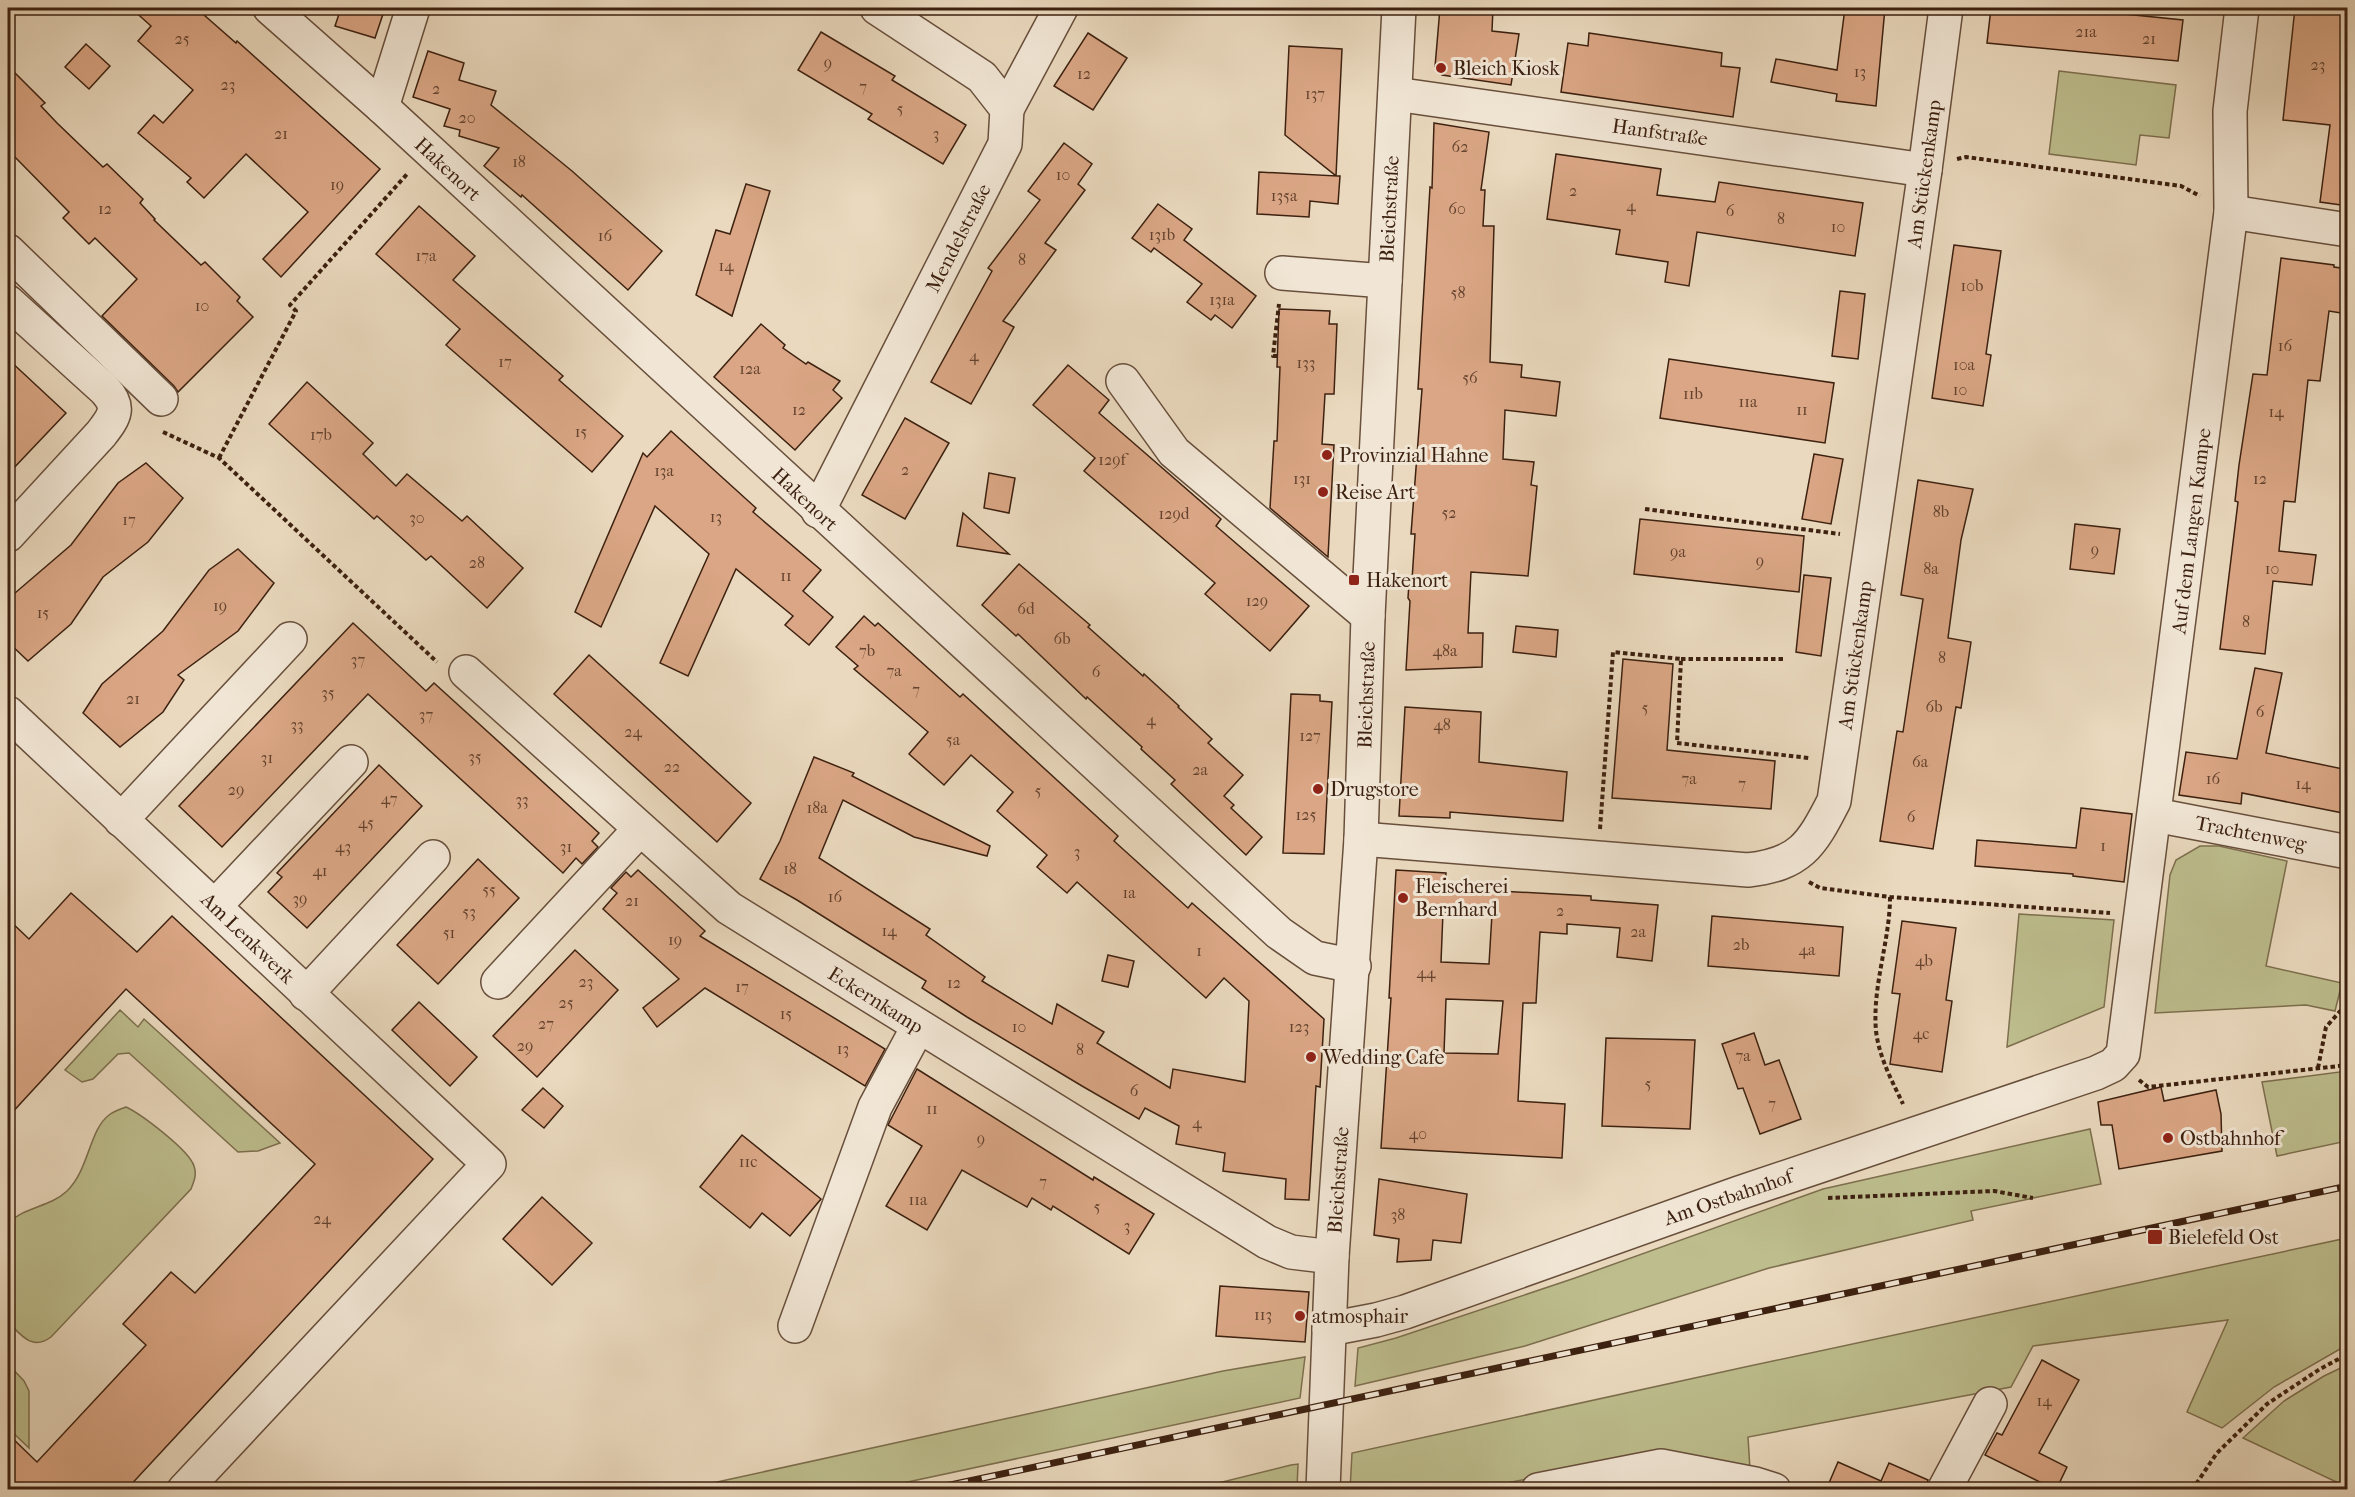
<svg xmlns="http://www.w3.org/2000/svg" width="2355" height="1497" font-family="'IM FELL French Canon',serif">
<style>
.green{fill:#bdbd8d;stroke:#7d6f4e;stroke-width:1.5}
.building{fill:#daa685;stroke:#3d2110;stroke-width:1.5;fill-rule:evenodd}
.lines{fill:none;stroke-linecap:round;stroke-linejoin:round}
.minor-casing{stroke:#684f3c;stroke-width:36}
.path{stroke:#3d2110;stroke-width:4;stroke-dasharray:4.5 3;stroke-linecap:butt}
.minor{stroke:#f1e6d5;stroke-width:33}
.rail-casing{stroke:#3d2110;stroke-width:7}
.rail{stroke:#f1e6d5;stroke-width:4.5;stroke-dasharray:14;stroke-linecap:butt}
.poi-dot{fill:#8f2418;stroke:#f1e6d5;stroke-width:2}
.labels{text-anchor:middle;stroke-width:6;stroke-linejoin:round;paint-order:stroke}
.number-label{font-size:16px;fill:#64422d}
.poi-label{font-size:20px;fill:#3d2110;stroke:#f1e6d5;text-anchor:start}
.street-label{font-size:20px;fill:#3d2110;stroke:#f1e6d5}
</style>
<rect width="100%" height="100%" fill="#ead9be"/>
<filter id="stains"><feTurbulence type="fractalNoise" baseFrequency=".00333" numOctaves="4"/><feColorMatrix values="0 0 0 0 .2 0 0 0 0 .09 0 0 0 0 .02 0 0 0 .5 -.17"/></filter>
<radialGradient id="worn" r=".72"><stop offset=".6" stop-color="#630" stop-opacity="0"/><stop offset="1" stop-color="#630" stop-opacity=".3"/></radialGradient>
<g class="green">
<polygon points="2059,71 2176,85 2169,138 2140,135 2136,165 2049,154"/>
<polygon points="2200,846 2219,846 2287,861 2266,966 2342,983 2335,1011 2306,1005 2155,1013 2170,875 2176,860"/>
<polygon points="2019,914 2114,920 2104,1007 2007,1047"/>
<polygon points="120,1010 138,1027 144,1019 280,1143 258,1151 238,1152 129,1053 118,1054 93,1079 82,1082 65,1070"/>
<polygon points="2347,1071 2347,1141 2277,1156 2262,1082"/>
<path d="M126,1107C141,1114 189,1150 194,1166C197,1175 194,1181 191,1189L51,1337C32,1351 21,1335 8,1322V1224C24,1206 49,1208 67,1191C89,1170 89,1130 109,1115C114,1111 121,1109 126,1107Z"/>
<polygon points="2090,1129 2101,1184 1971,1211 1973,1220 1769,1268 1525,1346 1355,1386 1358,1348 1396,1338 1575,1278 1823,1189"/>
<polygon points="2347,1238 2347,1345 2274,1387 2222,1428 2187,1412 2228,1320 2033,1346 2011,1387 1748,1437 1750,1469 1659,1454 1475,1489 1350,1490 1352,1453 1745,1367"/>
<polygon points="1305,1357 1300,1398 875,1489 685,1489 1223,1371"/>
<polygon points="8,1364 24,1381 29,1391 29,1448 8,1428"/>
<polygon points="2347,1365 2347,1487 2243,1438 2284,1401 2324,1376"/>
<polygon points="1298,1464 1297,1489 1194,1489 1291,1465"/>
</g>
<g class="building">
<polygon points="131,8 196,8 236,43 237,41 380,169 281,277 263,259 308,212 246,154 204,198 187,182 191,178 138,133 154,115 163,123 193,90 138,41 151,26"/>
<polygon points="341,8 385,8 375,38 335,26"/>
<polygon points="1440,8 1493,8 1492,31 1519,34 1511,85 1442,75 1435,67"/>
<polygon points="1845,8 1885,8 1876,106 1836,101 1837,94 1771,82 1776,59 1837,70"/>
<polygon points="1991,8 2031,8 2056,10 2056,8 2065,8 2183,20 2178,61 1987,43"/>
<polygon points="2295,8 2348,8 2348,206 2320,202 2330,125 2283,120"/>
<polygon points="821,32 895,76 892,80 966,125 943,164 868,119 872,114 798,70"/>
<polygon points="1088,33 1127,58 1093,110 1054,86"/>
<polygon points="1589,33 1722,53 1721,66 1740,68 1733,117 1561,92 1568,43 1588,46"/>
<polygon points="86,44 110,66 89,89 65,67"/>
<polygon points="1289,46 1342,49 1336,176 1340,176 1338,204 1310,201 1309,217 1257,214 1259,172 1336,176 1285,135"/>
<polygon points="428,51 464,63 459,80 496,91 491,105 572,171 662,251 628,290 522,195 521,197 484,166 499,148 459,136 460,130 444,126 450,109 413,97"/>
<polygon points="8,66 45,103 41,106 57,123 103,167 107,164 143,199 140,203 155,219 154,220 201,265 205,262 240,297 237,301 253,317 178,392 174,386 102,316 137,279 95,238 89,244 63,218 69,212 8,150"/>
<polygon points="1434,123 1489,132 1481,190 1485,190 1483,226 1494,226 1490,362 1522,365 1521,377 1560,382 1556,416 1505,410 1503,459 1534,462 1531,485 1537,486 1528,576 1471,572 1468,633 1483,633 1482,667 1406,670 1410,601 1408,598 1409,583 1412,580 1415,534 1411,534 1422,389 1418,389 1430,187 1432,188"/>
<polygon points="1064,143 1092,164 1078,184 1085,190 1045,243 1056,250 1003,321 1014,327 971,404 931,382 992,271 988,268 1040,200 1028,191"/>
<polygon points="1556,154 1661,169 1657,195 1715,202 1719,182 1863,203 1855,256 1697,232 1689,286 1665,282 1668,262 1616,254 1620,230 1547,219"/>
<polygon points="746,184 770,191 732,316 696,295 716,230 730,234"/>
<polygon points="1158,204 1192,229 1184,240 1256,296 1232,328 1215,315 1211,320 1187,302 1202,284 1154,248 1151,252 1132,238"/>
<polygon points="419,206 475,256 453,280 563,376 559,380 623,436 592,472 446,345 460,329 376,254"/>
<polygon points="1954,245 2001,251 1986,354 1991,355 1983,406 1932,398"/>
<polygon points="2281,258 2334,265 2334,267 2348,269 2348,314 2329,311 2320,381 2308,380 2295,502 2284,501 2279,551 2316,555 2312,585 2273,581 2265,654 2220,649 2238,502 2235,501 2239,465 2253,374 2267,375"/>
<polygon points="1840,291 1865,294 1858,359 1832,356"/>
<polygon points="1279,309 1330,311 1329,324 1337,324 1334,394 1325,394 1322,444 1334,445 1328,557 1270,508 1274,441 1277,441 1280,367 1277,367"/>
<polygon points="761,324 785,345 783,348 806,364 808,362 840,381 833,390 842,398 795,450 714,377"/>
<polygon points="8,359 66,413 8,474"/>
<polygon points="1669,359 1834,383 1825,443 1660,418"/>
<polygon points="1068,365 1109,400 1099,413 1221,519 1216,526 1309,606 1270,651 1205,594 1215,583 1084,471 1095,458 1033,405"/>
<polygon points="307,382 373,443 363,454 396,486 407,474 462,521 467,516 523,568 487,608 431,556 426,560 377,516 374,519 269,424"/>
<polygon points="905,418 949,443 905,519 862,495"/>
<polygon points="671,431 756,508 753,512 821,570 803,591 833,617 809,645 785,625 793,616 736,569 688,676 660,663 709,554 655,506 601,627 575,612 643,453 647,457"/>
<polygon points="1814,454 1843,459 1831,524 1802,519"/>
<polygon points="146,463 183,498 148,542 103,577 71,624 28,661 8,642 8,599 71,545 118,483"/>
<polygon points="989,473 1015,478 1009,513 984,508"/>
<polygon points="1918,480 1973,489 1961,540 1948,638 1971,642 1961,708 1956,707 1933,849 1880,841 1897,731 1903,732 1923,599 1901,595"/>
<polygon points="963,513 1009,554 957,546"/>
<polygon points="1640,519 1804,536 1799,592 1634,574"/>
<polygon points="2075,524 2120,529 2114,574 2070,569"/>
<polygon points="238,549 274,583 238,631 178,675 184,680 163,712 120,747 83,713 102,684 163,631 209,570"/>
<polygon points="1019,564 1090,625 1088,627 1143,676 1144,674 1179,706 1178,707 1212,739 1208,743 1243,775 1224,796 1234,805 1231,808 1262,837 1246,855 1171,784 1175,780 1141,749 1142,747 1087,697 1086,699 1018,634 1016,636 982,605"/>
<polygon points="1804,575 1831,578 1821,656 1796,652"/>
<polygon points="864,616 875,626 878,623 960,697 963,694 1118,836 1114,841 1188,908 1192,903 1324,1019 1320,1087 1316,1086 1309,1200 1285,1199 1286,1179 1223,1171 1225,1153 1176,1144 1179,1126 1145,1108 1139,1119 1082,1086 967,1017 922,988 926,981 797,900 760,879 780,841 814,757 854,773 852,776 990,846 987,856 914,837 843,800 819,858 930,929 926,935 985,977 982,981 1052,1024 1057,1004 1104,1032 1097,1043 1170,1088 1173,1069 1245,1082 1249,1001 1224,978 1206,998 1077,882 1067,893 1037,867 1047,855 997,811 1013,792 971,755 944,785 909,754 928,732 854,669 858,666 836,647"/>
<polygon points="353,623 426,691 434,683 599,833 592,841 598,847 582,864 576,858 563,873 368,694 222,847 179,806"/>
<polygon points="1516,626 1558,630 1556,657 1513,652"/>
<polygon points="589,655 751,803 717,842 554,694"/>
<polygon points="1623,659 1673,664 1667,750 1775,761 1771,809 1612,798"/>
<polygon points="2255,668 2282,673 2266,753 2348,770 2348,814 2242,793 2241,804 2179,795 2186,752 2237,759"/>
<polygon points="1291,694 1320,695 1320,701 1332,702 1324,854 1283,853"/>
<polygon points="1405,707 1481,712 1479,762 1567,772 1563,821 1450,812 1450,818 1399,816"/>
<polygon points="379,765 422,806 307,928 268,892 282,877 277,873"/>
<polygon points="2081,808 2132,814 2124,882 2073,876 2073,874 1975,866 1977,840 2076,848"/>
<polygon points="478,859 519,898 438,984 397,945"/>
<polygon points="638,870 705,931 700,936 885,1049 865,1086 705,988 657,1027 643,1008 679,979 603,909 617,893 611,888 626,872 631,877"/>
<path d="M1396,870L1446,873L1445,888L1591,896V900L1658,905L1652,961L1617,957L1620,928L1567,924V934L1540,932L1536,1003H1523L1518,1101L1565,1104L1562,1158L1381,1148L1391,998H1389ZM1443,912L1492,914L1489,964L1441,962ZM1446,999L1503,1001L1498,1054L1444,1053Z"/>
<polygon points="71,893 137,952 172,916 433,1159 126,1490 8,1490 8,1434 37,1462 146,1345 123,1324 171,1272 195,1293 315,1164 126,989 8,1117 8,919 29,939"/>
<polygon points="1712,916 1843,927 1839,976 1708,966"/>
<polygon points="1902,921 1956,928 1946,1000 1952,1001 1942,1072 1890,1064 1900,994 1892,993"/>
<polygon points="575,950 618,990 537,1077 493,1036"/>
<polygon points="1108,955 1134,961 1128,987 1102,981"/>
<polygon points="419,1002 477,1057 450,1086 392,1030"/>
<polygon points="1754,1033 1765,1065 1779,1060 1801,1119 1760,1134 1743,1088 1738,1089 1722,1044"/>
<polygon points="1606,1038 1695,1040 1690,1129 1602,1126"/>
<polygon points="917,1069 1093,1180 1094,1177 1154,1214 1129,1254 1053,1206 1051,1210 1032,1198 1027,1207 962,1170 927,1230 886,1206 922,1146 888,1125"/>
<polygon points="2161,1087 2164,1101 2216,1090 2221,1114 2222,1151 2119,1169 2112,1125 2101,1125 2098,1102"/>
<polygon points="543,1088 563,1106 544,1128 522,1110"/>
<polygon points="742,1135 821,1199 790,1236 762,1213 750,1228 700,1187"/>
<polygon points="1379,1179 1467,1194 1461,1243 1433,1240 1431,1260 1397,1262 1399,1239 1374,1235"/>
<polygon points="542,1197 592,1243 552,1285 503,1239"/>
<polygon points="1220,1286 1309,1292 1305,1342 1216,1336"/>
<polygon points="2042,1360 2079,1380 2039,1453 2067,1467 2056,1490 1985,1455 1997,1433 2002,1435"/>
<polygon points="1838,1462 1881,1481 1889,1463 1928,1480 1925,1490 1826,1490"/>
</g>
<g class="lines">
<defs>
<g id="minor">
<polyline points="270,8 382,107 1279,933 1315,958 1354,966"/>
<polyline points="1395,94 1925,170"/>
<polyline points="382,107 413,8"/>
<polyline points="1007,109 1061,8"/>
<polyline points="2231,212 2348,230"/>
<polyline points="8,251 161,399"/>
<polyline points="1282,273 1385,281"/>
<path d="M8,302L104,389C121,407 115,416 101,434L8,535"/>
<polyline points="1123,381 1174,452 1368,616"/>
<polyline points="818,511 1005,144 1007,109 982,77 877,8"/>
<polyline points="466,672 729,908 1267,1242 1291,1252 1332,1257"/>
<polyline points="8,713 489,1164 184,1490"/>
<polyline points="2155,815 2348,852"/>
<polyline points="121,820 290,639"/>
<path d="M1361,839L1748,870C1800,864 1811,846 1834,801L1925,170L1946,8"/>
<polyline points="215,906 351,762"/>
<polyline points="498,982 640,829"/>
<polyline points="306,994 433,857"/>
<polyline points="795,1326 875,1107 918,1027"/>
<polyline points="1329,1329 1376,1320 1405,1312 1739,1193 2096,1073 2113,1065 2123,1054 2231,212 2230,111 2242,8"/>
<polyline points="1323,1490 1332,1257 1361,839 1368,616 1399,8"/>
<polyline points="1538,1490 1661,1466 1755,1484 1774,1490"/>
<polyline points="1944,1490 1990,1404"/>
</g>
</defs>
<use href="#minor" class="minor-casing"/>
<g class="path">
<polyline points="1957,159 1966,157 2181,186 2200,196"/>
<polyline points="1277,356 1273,356 1279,304"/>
<polyline points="163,432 219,458 437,662"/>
<polyline points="219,458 296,311 290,305 408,173"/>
<polyline points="1645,509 1840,534"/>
<polyline points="1681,659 1784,659"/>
<polyline points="1600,829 1613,652 1681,659 1677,743 1809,758"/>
<polyline points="1809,882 1820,888 1890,897 2110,913"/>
<path d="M1890,897C1890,941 1872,986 1876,1031C1879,1057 1892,1081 1903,1104"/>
<polyline points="2318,1068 2326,1027 2343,1008 2348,987"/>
<polyline points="2139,1080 2148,1087 2348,1065"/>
<polyline points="1828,1198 1994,1191 2033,1198"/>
<polyline points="2192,1490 2217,1453 2267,1404 2320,1369 2348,1354"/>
</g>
<use href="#minor" class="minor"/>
<defs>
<polyline id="rail" points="927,1490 2348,1186"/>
</defs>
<use href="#rail" class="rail-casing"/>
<use href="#rail" class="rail"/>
</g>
<g class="poi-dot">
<circle cx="1441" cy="68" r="6"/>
<circle cx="1327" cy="455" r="6"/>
<circle cx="1323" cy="492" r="6"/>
<rect x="1348" y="574" width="12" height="12" rx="3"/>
<circle cx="1318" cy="789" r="6"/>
<circle cx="1403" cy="898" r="6"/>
<circle cx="1311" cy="1057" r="6"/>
<circle cx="2168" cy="1138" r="6"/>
<rect x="2147" y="1229" width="16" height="16" rx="3"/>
<circle cx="1300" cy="1316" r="6"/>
</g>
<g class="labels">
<g class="number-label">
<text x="2086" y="37">21a</text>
<text x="182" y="44">25</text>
<text x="2149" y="44">21</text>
<text x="828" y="68">9</text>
<text x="2318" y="70">23</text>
<text x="1860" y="77">13</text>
<text x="1084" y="79">12</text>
<text x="228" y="90">23</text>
<text x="863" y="92">7</text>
<text x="436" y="94">2</text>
<text x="1315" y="99">137</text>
<text x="900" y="114">5</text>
<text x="467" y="123">20</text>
<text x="281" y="139">21</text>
<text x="936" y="139">3</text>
<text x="1460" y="152">62</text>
<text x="519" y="167">18</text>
<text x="1063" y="180">10</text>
<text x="337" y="190">19</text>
<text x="1573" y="196">2</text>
<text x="1284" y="201">135a</text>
<text x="1631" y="211">4</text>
<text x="105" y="214">12</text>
<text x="1457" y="214">60</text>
<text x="1730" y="216">6</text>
<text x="1781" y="224">8</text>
<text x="1838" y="232">10</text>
<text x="1162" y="240">131b</text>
<text x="605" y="241">16</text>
<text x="426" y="261">17a</text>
<text x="1022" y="265">8</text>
<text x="726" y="271">14</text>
<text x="1972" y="291">10b</text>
<text x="1458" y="298">58</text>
<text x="1222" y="305">131a</text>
<text x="202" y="311">10</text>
<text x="2285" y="351">16</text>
<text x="974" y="361">4</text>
<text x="505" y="367">17</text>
<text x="1306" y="368">133</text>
<text x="1964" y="370">10a</text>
<text x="750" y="374">12a</text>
<text x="1470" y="383">56</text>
<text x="1960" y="395">10</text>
<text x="1693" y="399">11b</text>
<text x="1748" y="407">11a</text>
<text x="799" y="415">12</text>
<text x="1802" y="415">11</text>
<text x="2276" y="417">14</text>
<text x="581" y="437">15</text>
<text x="321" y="440">17b</text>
<text x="1112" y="465">129f</text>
<text x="905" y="475">2</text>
<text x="664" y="476">13a</text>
<text x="1302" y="484">131</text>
<text x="2260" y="484">12</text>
<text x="1941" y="517">8b</text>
<text x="1449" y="518">52</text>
<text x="1174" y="519">129d</text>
<text x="716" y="522">13</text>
<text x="417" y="523">30</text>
<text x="129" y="525">17</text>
<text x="2095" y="555">9</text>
<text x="1678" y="557">9a</text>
<text x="1760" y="566">9</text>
<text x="477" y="568">28</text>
<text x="1931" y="574">8a</text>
<text x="2272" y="574">10</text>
<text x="786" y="581">11</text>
<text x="1257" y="606">129</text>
<text x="220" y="611">19</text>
<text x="1026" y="614">6d</text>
<text x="43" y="618">15</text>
<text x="2246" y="627">8</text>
<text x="1062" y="644">6b</text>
<text x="867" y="656">7b</text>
<text x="1445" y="656">48a</text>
<text x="1942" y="663">8</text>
<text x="358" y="665">37</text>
<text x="894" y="676">7a</text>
<text x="1096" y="677">6</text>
<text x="916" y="695">7</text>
<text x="328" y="698">35</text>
<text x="133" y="704">21</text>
<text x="1934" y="712">6b</text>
<text x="1645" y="713">5</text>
<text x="2260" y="717">6</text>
<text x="426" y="720">37</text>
<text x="1151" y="725">4</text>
<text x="297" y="730">33</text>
<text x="1442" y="730">48</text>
<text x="633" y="737">24</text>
<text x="1310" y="741">127</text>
<text x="953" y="745">5a</text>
<text x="475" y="762">35</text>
<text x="267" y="763">31</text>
<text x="1920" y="767">6a</text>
<text x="672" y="772">22</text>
<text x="1200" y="775">2a</text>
<text x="1689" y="784">7a</text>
<text x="2213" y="784">16</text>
<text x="1742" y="789">7</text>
<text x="2303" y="789">14</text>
<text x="236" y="795">29</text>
<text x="1038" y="796">5</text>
<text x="389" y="804">47</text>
<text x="522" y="805">33</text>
<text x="817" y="813">18a</text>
<text x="1306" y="820">125</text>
<text x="1911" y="822">6</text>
<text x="366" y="828">45</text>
<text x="2103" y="851">1</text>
<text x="343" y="852">43</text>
<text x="566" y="852">31</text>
<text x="1077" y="857">3</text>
<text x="790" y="874">18</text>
<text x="320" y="876">41</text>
<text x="489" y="895">55</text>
<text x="1129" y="898">1a</text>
<text x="835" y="902">16</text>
<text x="300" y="904">39</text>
<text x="632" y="906">21</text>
<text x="1560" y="916">2</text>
<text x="469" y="917">53</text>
<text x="889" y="936">14</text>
<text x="1638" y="937">2a</text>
<text x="449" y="938">51</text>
<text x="675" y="945">19</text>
<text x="1741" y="950">2b</text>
<text x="1807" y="955">4a</text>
<text x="1199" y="956">1</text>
<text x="1924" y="966">4b</text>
<text x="1426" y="978">44</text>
<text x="586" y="987">23</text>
<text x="954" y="988">12</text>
<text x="742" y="992">17</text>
<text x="566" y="1008">25</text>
<text x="786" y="1019">15</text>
<text x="546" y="1029">27</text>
<text x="1019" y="1032">10</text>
<text x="1299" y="1032">123</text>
<text x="1921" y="1039">4c</text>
<text x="525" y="1051">29</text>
<text x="843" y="1054">13</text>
<text x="1080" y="1055">8</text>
<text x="1743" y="1061">7a</text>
<text x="1648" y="1089">5</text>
<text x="1134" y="1096">6</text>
<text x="1772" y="1109">7</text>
<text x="932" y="1114">11</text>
<text x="1197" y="1128">4</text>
<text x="1418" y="1139">40</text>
<text x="981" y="1144">9</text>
<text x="748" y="1167">11c</text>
<text x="1043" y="1187">7</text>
<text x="918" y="1205">11a</text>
<text x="1097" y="1212">5</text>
<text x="1398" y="1220">38</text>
<text x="322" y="1224">24</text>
<text x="1127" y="1231">3</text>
<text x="1263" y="1320">113</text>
<text x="2044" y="1406">14</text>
</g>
<g class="poi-label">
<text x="1453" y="75">Bleich Kiosk</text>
<text x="1339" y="462">Provinzial Hahne</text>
<text x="1335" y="499">Reise Art</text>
<text x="1366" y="587">Hakenort</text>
<text x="1330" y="796">Drugstore</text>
<text x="1415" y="893">Fleischerei<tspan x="1415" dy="23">Bernhard</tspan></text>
<text x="1323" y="1064">Wedding Cafe</text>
<text x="2180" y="1145">Ostbahnhof</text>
<text x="2168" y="1244">Bielefeld Ost</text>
<text x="1312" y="1323">atmosphair</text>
</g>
<g class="street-label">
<text transform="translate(1660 132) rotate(8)" y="7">Hanfstraße</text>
<text transform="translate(448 169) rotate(43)" y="7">Hakenort</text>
<text transform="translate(1924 174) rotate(-82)" y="7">Am Stückenkamp</text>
<text transform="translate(1389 209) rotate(-87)" y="7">Bleichstraße</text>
<text transform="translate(958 238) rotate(-63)" y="7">Mendelstraße</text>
<text transform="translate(805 499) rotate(43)" y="7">Hakenort</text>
<text transform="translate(2191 531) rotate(-83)" y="7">Auf dem Langen Kampe</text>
<text transform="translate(1855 655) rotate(-82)" y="7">Am Stückenkamp</text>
<text transform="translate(1366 695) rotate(-88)" y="7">Bleichstraße</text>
<text transform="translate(2251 833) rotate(11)" y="7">Trachtenweg</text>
<text transform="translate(248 938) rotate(44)" y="7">Am Lenkwerk</text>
<text transform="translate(876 1000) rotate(32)" y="7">Eckernkamp</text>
<text transform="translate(1338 1180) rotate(-86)" y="7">Bleichstraße</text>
<text transform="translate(1728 1197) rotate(-19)" y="7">Am Ostbahnhof</text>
</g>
</g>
<rect width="2355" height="1497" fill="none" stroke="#ead9be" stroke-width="30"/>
<rect x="9" y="9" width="2337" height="1479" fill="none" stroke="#3d2110" stroke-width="3"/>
<rect x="15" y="15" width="2325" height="1467" fill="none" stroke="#3d2110" stroke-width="1.5"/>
<rect width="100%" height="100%" filter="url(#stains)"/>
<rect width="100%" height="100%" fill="url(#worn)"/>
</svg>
